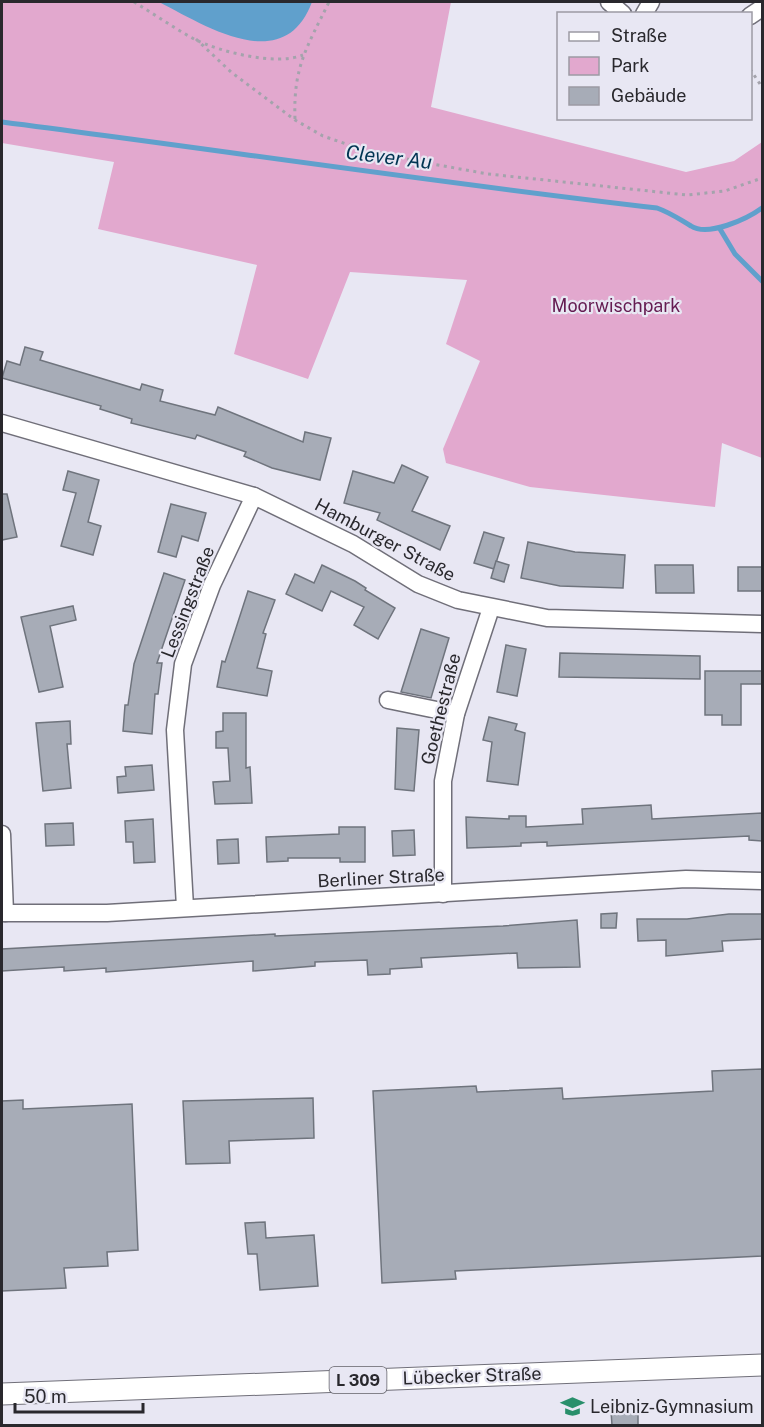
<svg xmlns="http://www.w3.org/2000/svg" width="764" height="1427" font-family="'Public Sans',sans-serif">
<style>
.green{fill:#e2a8ce}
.water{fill:#60a0cc}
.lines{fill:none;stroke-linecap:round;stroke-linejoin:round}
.stream{stroke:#60a0cc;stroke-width:5}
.building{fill:#a7acb7;stroke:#6f747d;stroke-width:1.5}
.minor-casing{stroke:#706f79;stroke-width:19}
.major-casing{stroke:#706f79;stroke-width:23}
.path{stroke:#a4a3ac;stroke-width:3;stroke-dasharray:3 4.5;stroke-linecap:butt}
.minor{stroke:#fff;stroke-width:16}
.major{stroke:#fff;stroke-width:21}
.labels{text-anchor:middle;stroke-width:4.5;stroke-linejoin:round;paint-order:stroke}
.shield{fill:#e8e7f3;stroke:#626168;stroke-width:1.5}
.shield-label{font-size:16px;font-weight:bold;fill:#29282d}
.park-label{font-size:18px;fill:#651c52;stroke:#e8e7f3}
.street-label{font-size:18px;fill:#29282d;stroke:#e8e7f3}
.poi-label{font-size:18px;fill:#29282d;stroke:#e8e7f3;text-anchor:start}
.water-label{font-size:20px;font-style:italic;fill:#003452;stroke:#e8e7f3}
</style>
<rect width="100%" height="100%" fill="#e8e7f3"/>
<polygon class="green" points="2,2 451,2 431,107 686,172 734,161 762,142 762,458 722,443 715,507 530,487 446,463 443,449 480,361 446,344 467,280 350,272 308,379 234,354 257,265 98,229 114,162 2,143"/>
<path class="water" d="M159,2H312C284,77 206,26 159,2Z"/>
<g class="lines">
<g class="stream">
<path d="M2,122C220,150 438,183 657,208C671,213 679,219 691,226C708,237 747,219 762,208"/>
<polyline points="720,229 735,254 762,281"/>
</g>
</g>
<g class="building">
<polygon points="25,347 43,352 40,360 140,390 142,384 163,390 160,401 215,415 218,407 303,442 305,432 331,438 320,480 272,468 244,456 246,452 197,435 195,439 131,423 132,419 100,409 101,406 2,378 7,361 20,365"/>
<polygon points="402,465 428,477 412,511 450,526 440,550 377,520 380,513 344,503 353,471 394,483"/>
<polygon points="68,471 99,480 88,522 101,526 93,555 61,546 76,493 63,490"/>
<polygon points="2,494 7,494 17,537 2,540"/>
<polygon points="171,504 206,513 198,541 182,536 176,557 158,552"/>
<polygon points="484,532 504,538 494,569 474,563"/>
<polygon points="528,542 575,552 625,555 623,588 560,586 521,578"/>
<polygon points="496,561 509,565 504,582 491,578"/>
<polygon points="322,565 355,581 366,588 365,590 395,608 378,639 354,625 364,607 331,591 322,611 286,594 295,574 314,583"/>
<polygon points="655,565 693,565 694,593 656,593"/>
<rect x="738" y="567" width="24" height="24"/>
<polygon points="164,573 185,580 157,663 162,663 158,694 155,694 152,734 123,731 125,705 128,705 134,664"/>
<polygon points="248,591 275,600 263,633 266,634 257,668 272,671 267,696 217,687 222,661 225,662"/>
<polygon points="73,606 76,620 50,626 63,687 39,692 21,617"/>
<polygon points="421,629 449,638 431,698 401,692"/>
<polygon points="506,645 526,649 517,696 497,692"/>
<polygon points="560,653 700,656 700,679 559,677"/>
<polygon points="705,671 762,671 762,684 741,684 741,725 722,725 722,715 705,715"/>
<polygon points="223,713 246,713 246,768 250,767 252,803 215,804 213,782 230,781 228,748 216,748 216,732 223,731"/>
<polygon points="489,717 517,724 515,730 525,733 518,785 487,781 492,742 483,740"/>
<polygon points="70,721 71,744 67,744 71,788 43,791 36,723"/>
<polygon points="397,728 419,730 414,791 395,789"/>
<polygon points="152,765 154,790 118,793 117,777 126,776 125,767"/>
<polygon points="651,805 652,819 762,813 762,841 749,840 749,836 547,846 547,842 521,843 521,846 467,848 466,817 509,819 509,816 526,816 526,827 583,824 582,809"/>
<polygon points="153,819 155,862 134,863 133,842 126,842 125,821"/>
<polygon points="73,823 74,845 46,846 45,824"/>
<polygon points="339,827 365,827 365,862 340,862 340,858 288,858 288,861 267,862 266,837 339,834"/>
<polygon points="414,830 415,855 393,856 392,831"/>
<polygon points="238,839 239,863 218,864 217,840"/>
<polygon points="617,913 616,928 601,928 601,914"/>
<polygon points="729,914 762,914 762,939 722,941 723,951 666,956 666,940 638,941 637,919 687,919"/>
<polygon points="577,920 580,967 518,968 517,953 421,958 422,967 390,969 390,974 368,975 367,960 315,962 315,966 253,971 253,961 106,972 106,968 64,971 64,967 2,971 2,949 275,934 275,936 503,926"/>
<polygon points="762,1069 762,1256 455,1271 456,1279 382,1283 373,1091 476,1086 477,1092 562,1088 563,1099 713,1091 712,1071"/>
<polygon points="313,1098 314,1138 229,1141 230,1163 186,1164 183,1101"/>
<polygon points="23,1100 23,1109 132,1104 138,1250 107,1252 108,1266 64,1268 66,1288 2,1291 2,1101"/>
<polygon points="265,1222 266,1238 314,1235 318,1286 260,1290 257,1254 248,1254 245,1223"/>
<polygon points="638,1410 638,1425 612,1425 611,1411"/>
</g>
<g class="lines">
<defs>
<g id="minor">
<polyline points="609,2 623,14"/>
<polyline points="644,14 651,2"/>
<polyline points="750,16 762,8"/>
<polyline points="2,423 254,496 353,544 418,584 458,600 547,618 762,624"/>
<polyline points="388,700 456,714"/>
<polyline points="2,834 5,913"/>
<polyline points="443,894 443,781 456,714 491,608"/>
<polyline points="185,907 175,730 183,664 212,585 254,496"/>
<polyline points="2,913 107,913 686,879 762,881"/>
</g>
<polyline id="major" points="2,1394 762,1365"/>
</defs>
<use href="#minor" class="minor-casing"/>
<use href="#major" class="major-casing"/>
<g class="path">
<path d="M134,2C154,14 174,28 194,39C220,52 276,66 303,55"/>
<polyline points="196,39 231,72 295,120 323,136 352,146 416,161 488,174 687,195 725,191 762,178"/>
<polyline points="750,69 762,87"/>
<path d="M295,119C293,67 307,47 329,2"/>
</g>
<use href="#minor" class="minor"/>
<use href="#major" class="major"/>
</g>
<defs>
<symbol id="school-bare" viewBox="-9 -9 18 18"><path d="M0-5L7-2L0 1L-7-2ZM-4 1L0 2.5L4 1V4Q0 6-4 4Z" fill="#298f6b" stroke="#e8e7f3" stroke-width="2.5" paint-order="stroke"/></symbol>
</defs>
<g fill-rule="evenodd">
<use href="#school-bare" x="556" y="1390" width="33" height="33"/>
</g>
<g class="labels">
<rect class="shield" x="329.5" y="1367" width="57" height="26" rx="4.5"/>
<g class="shield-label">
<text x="358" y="1386">L 309</text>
</g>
<g class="park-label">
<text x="616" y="312">Moorwischpark</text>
</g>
<g class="street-label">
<text transform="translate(385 540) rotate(28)" y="6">Hamburger Straße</text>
<text transform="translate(188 602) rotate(-69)" y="6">Lessingstraße</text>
<text transform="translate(441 709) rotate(-76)" y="6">Goethestraße</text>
<text transform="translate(381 878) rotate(-3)" y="6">Berliner Straße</text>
<text transform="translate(472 1376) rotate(-2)" y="6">Lübecker Straße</text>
</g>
<g class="poi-label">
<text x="590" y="1413">Leibniz-Gymnasium</text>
</g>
<g class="water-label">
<text transform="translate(389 157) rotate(7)" y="7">Clever Au</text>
</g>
</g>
<rect width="764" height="1427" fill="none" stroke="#29282d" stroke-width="6"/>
<rect x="557" y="12" width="195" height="108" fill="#e8e7f3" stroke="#9c9ba4" stroke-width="1.5"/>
<rect x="569" y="32" width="30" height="9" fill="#ffffff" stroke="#9c9ba4" stroke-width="1.5"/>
<text x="611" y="42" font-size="18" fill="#29282d">Straße</text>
<rect x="569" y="57" width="30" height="18" fill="#e2a8ce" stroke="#9c9ba4" stroke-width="1.5"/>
<text x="611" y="72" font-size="18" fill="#29282d">Park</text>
<rect x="569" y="87" width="30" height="18" fill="#a7acb7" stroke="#9c9ba4" stroke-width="1.5"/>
<text x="611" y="102" font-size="18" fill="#29282d">Gebäude</text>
<path d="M15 1403v9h128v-9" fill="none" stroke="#29282d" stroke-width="3"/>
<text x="24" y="1403" font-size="18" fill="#29282d" stroke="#e8e7f3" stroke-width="4.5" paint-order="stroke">50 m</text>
</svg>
